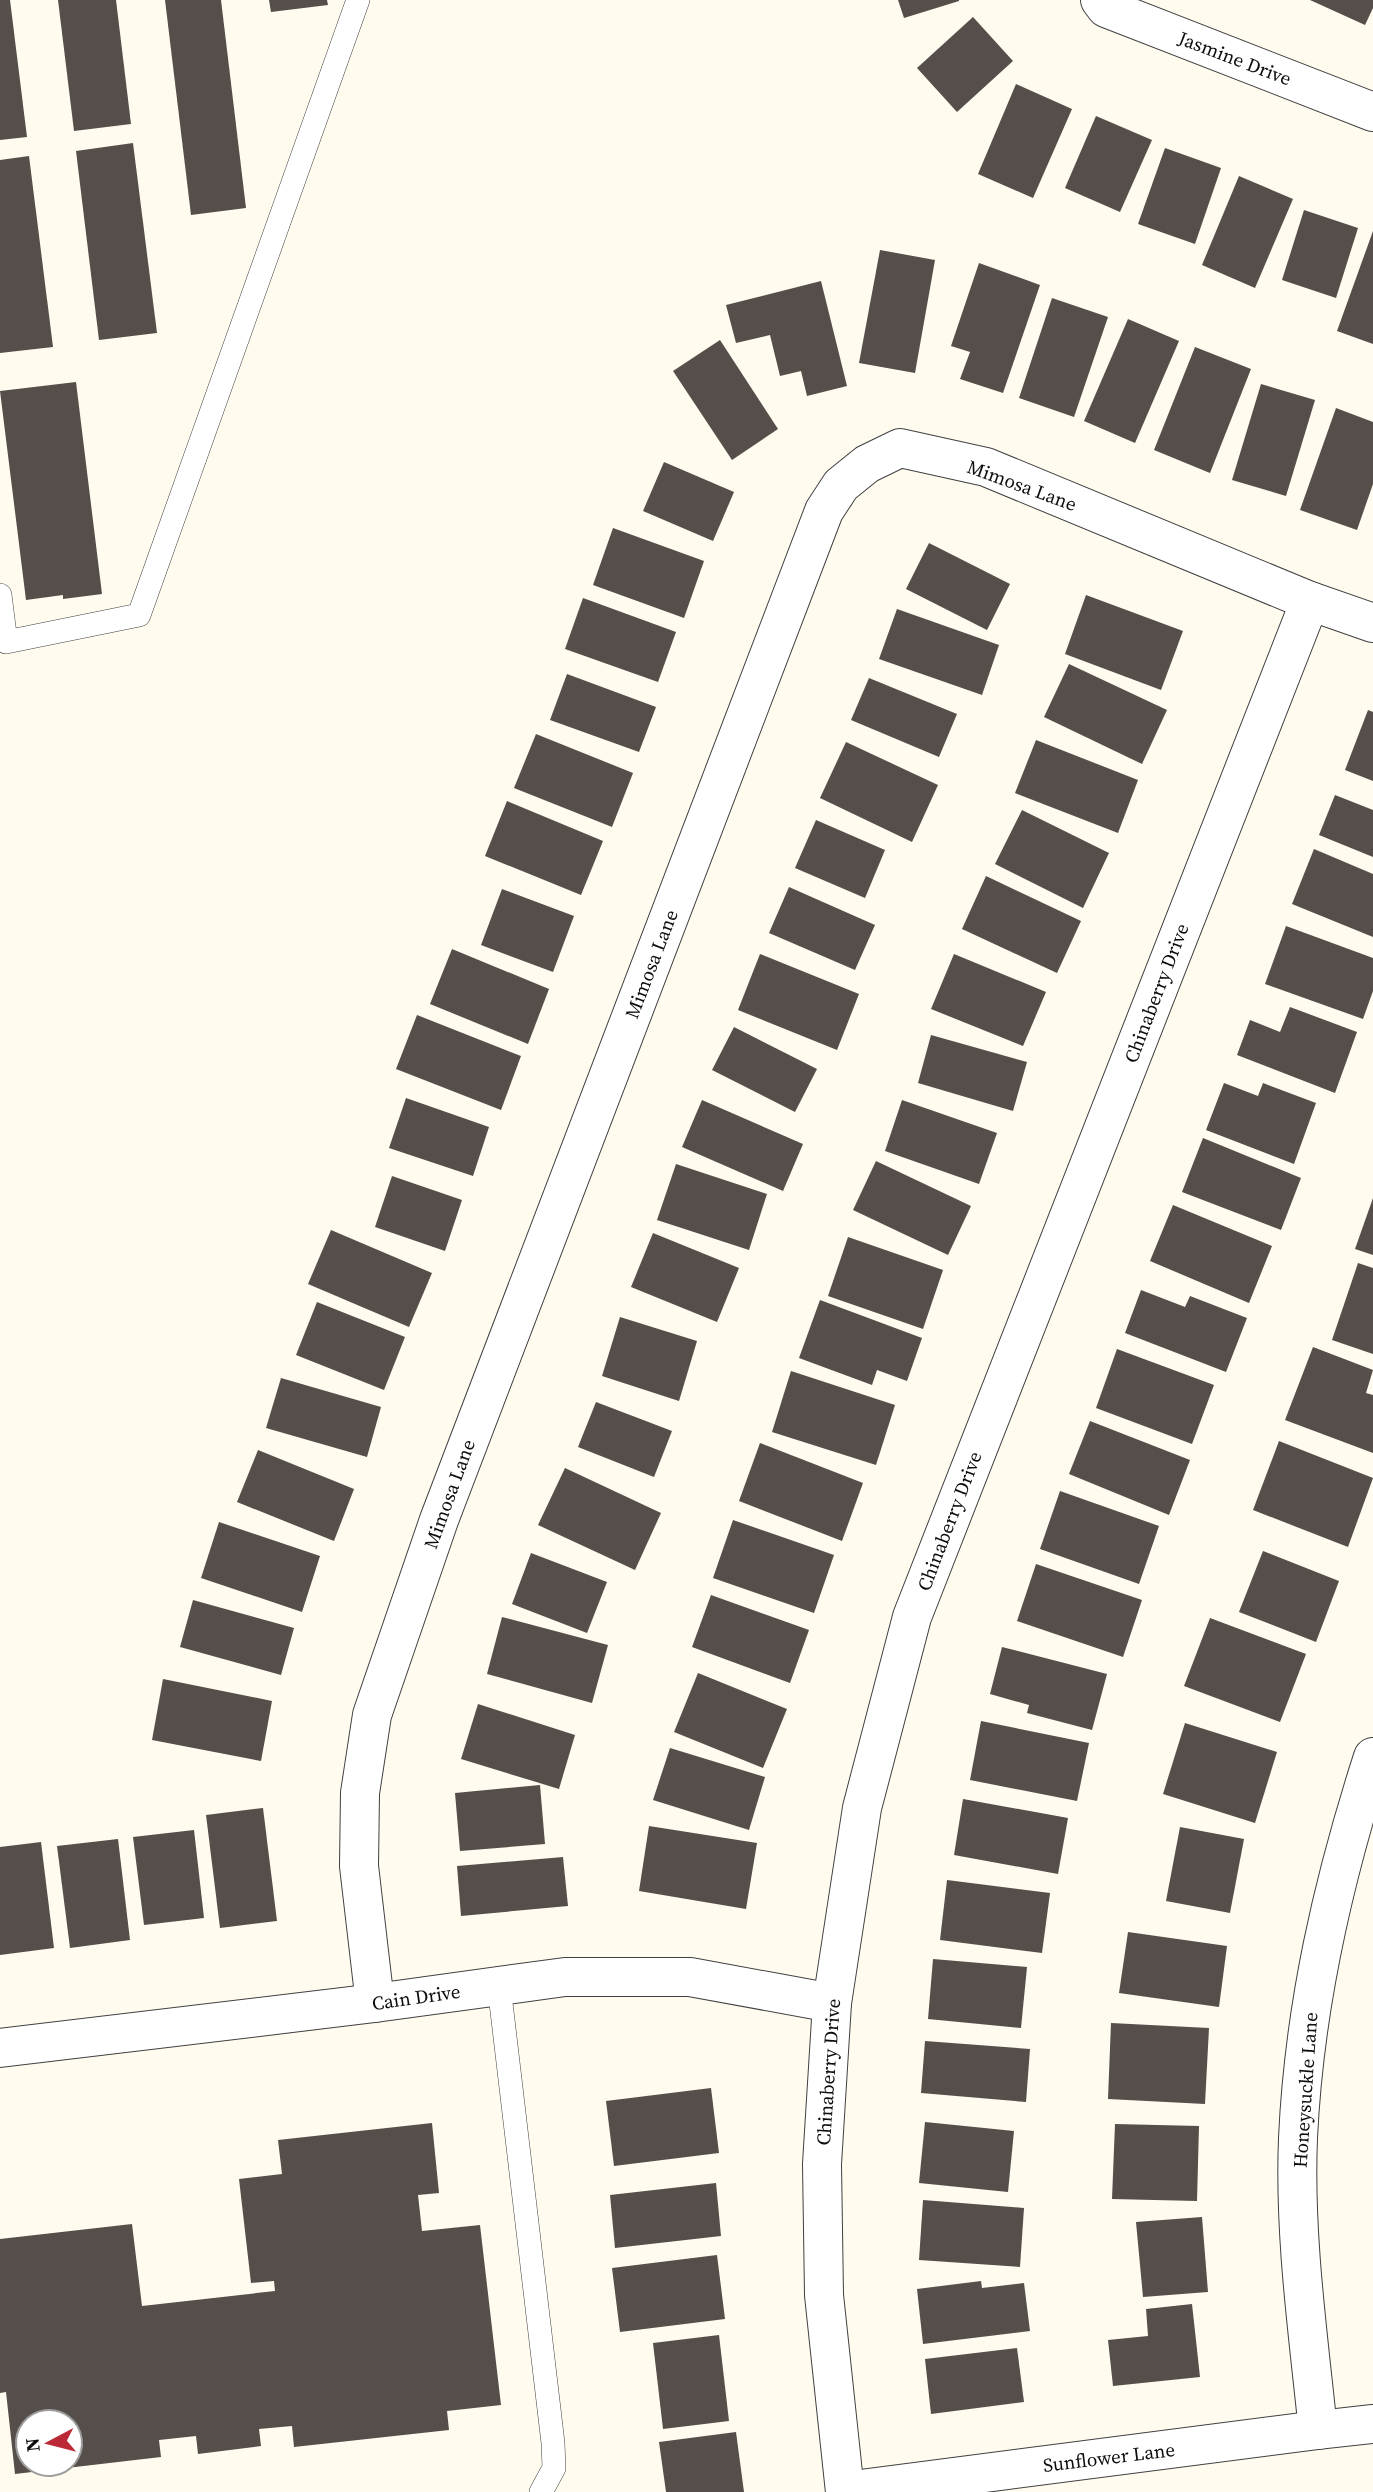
<svg xmlns="http://www.w3.org/2000/svg" width="1373" height="2492" font-family="'Source Serif 4',serif">
<style>
.building{fill:#564e4a;fill-rule:evenodd}
.lines{fill:none;stroke-linecap:round;stroke-linejoin:round}
.service-casing{stroke:#404040;stroke-width:24}
.minor-casing{stroke:#404040;stroke-width:40}
.service{stroke:#fff;stroke-width:23}
.minor{stroke:#fff;stroke-width:38}
.labels{text-anchor:middle;stroke-width:7;stroke-linejoin:round;paint-order:stroke}
.street-label{font-size:19px;fill:#0d0d0d;stroke:#fff}
</style>
<rect width="100%" height="100%" fill="#fffbee"/>
<g class="building">
<polygon points="0,0 10,0 27,137 0,140"/>
<polygon points="58,0 116,0 131,124 74,131"/>
<polygon points="165,0 221,0 246,208 191,215"/>
<polygon points="269,0 327,0 328,5 271,12"/>
<polygon points="898,0 959,0 959,1 904,18"/>
<polygon points="1310,0 1373,0 1373,8 1365,25"/>
<polygon points="973,17 1013,61 957,112 917,68"/>
<polygon points="1016,84 1072,109 1033,198 978,174"/>
<polygon points="1096,116 1152,140 1120,212 1065,188"/>
<polygon points="133,143 157,333 99,340 76,151"/>
<polygon points="1165,148 1221,168 1195,244 1138,224"/>
<polygon points="29,156 53,347 0,353 0,160"/>
<polygon points="1239,176 1293,199 1255,288 1202,265"/>
<polygon points="1304,210 1358,228 1336,298 1282,280"/>
<polygon points="1373,231 1373,344 1337,331"/>
<polygon points="880,250 935,260 915,373 859,363"/>
<polygon points="979,263 1040,285 1003,393 960,379 970,352 951,346"/>
<polygon points="821,281 847,386 807,396 801,371 780,376 770,335 736,343 726,305"/>
<polygon points="1052,298 1108,317 1074,417 1019,398"/>
<polygon points="1128,319 1179,341 1135,443 1084,421"/>
<polygon points="720,340 778,429 732,460 673,371"/>
<polygon points="1195,347 1251,369 1210,473 1154,450"/>
<polygon points="76,382 102,594 63,599 63,595 26,600 0,391"/>
<polygon points="1261,384 1315,400 1286,496 1232,480"/>
<polygon points="1336,408 1373,422 1373,484 1357,530 1300,510"/>
<polygon points="664,462 734,492 713,541 643,511"/>
<polygon points="613,528 704,561 684,618 593,585"/>
<polygon points="929,543 1010,584 987,630 906,589"/>
<polygon points="1086,595 1183,631 1161,690 1065,654"/>
<polygon points="583,598 676,632 658,682 565,649"/>
<polygon points="897,609 999,645 982,695 879,659"/>
<polygon points="1069,664 1167,710 1142,764 1044,717"/>
<polygon points="567,674 656,707 639,752 550,720"/>
<polygon points="869,678 957,714 939,757 851,720"/>
<polygon points="1368,710 1373,712 1373,781 1345,770"/>
<polygon points="536,734 633,773 612,827 514,788"/>
<polygon points="1036,740 1138,780 1118,833 1015,793"/>
<polygon points="846,742 938,785 912,842 820,798"/>
<polygon points="1335,795 1373,810 1373,857 1319,835"/>
<polygon points="507,801 603,841 581,895 485,856"/>
<polygon points="1022,810 1109,853 1083,908 995,864"/>
<polygon points="816,820 885,850 865,898 795,868"/>
<polygon points="1314,849 1373,874 1373,937 1292,904"/>
<polygon points="986,876 1081,921 1057,973 962,929"/>
<polygon points="789,887 875,925 855,970 769,933"/>
<polygon points="502,889 574,916 553,972 481,945"/>
<polygon points="1286,926 1373,958 1373,991 1363,1019 1265,984"/>
<polygon points="452,949 549,989 528,1044 430,1004"/>
<polygon points="760,954 859,994 837,1050 738,1010"/>
<polygon points="954,954 1046,992 1023,1046 931,1009"/>
<polygon points="1290,1007 1357,1032 1335,1093 1237,1055 1250,1020 1280,1032"/>
<polygon points="417,1015 521,1056 501,1110 396,1069"/>
<polygon points="734,1027 817,1069 795,1112 712,1070"/>
<polygon points="931,1035 1027,1062 1013,1111 918,1083"/>
<polygon points="1224,1083 1258,1096 1263,1083 1316,1103 1294,1164 1206,1130"/>
<polygon points="406,1098 489,1127 473,1176 389,1148"/>
<polygon points="702,1100 803,1144 783,1191 682,1147"/>
<polygon points="902,1100 997,1133 979,1184 885,1151"/>
<polygon points="1203,1138 1301,1178 1281,1230 1182,1192"/>
<polygon points="876,1161 971,1206 948,1255 853,1210"/>
<polygon points="676,1164 767,1194 749,1250 657,1220"/>
<polygon points="392,1176 462,1200 445,1251 375,1227"/>
<polygon points="1373,1198 1373,1255 1355,1249"/>
<polygon points="1173,1205 1272,1246 1249,1303 1150,1261"/>
<polygon points="331,1230 432,1273 409,1327 308,1284"/>
<polygon points="653,1233 739,1268 717,1322 631,1287"/>
<polygon points="848,1237 943,1270 923,1329 828,1296"/>
<polygon points="1358,1263 1373,1268 1373,1354 1332,1340"/>
<polygon points="1141,1290 1185,1307 1190,1296 1247,1318 1226,1372 1125,1333"/>
<polygon points="820,1300 922,1338 907,1381 877,1370 872,1385 799,1358"/>
<polygon points="317,1302 405,1337 384,1390 296,1355"/>
<polygon points="620,1317 697,1341 679,1401 602,1376"/>
<polygon points="1313,1347 1373,1370 1366,1393 1373,1395 1373,1453 1285,1420"/>
<polygon points="1117,1349 1214,1385 1192,1444 1096,1408"/>
<polygon points="791,1371 895,1405 876,1465 772,1432"/>
<polygon points="281,1378 381,1407 367,1457 266,1428"/>
<polygon points="596,1402 672,1431 654,1477 578,1447"/>
<polygon points="1090,1421 1190,1460 1169,1515 1069,1474"/>
<polygon points="1279,1441 1373,1478 1348,1547 1253,1510"/>
<polygon points="760,1443 863,1483 842,1541 739,1501"/>
<polygon points="258,1450 354,1489 334,1541 237,1502"/>
<polygon points="565,1468 661,1513 635,1570 538,1525"/>
<polygon points="1060,1491 1159,1526 1139,1584 1040,1549"/>
<polygon points="733,1520 834,1555 814,1613 713,1578"/>
<polygon points="219,1522 320,1556 302,1612 201,1578"/>
<polygon points="1263,1551 1339,1581 1316,1642 1239,1612"/>
<polygon points="531,1553 607,1582 587,1633 512,1604"/>
<polygon points="1036,1564 1142,1600 1123,1657 1017,1621"/>
<polygon points="711,1595 809,1630 790,1683 692,1647"/>
<polygon points="193,1600 294,1628 281,1675 180,1647"/>
<polygon points="502,1617 608,1645 592,1703 487,1674"/>
<polygon points="1210,1618 1306,1654 1280,1722 1184,1686"/>
<polygon points="1002,1647 1107,1674 1092,1730 1027,1713 1029,1705 990,1694"/>
<polygon points="698,1673 787,1709 763,1768 674,1732"/>
<polygon points="163,1679 272,1701 261,1761 152,1740"/>
<polygon points="478,1704 575,1735 559,1789 461,1759"/>
<polygon points="981,1721 1089,1743 1077,1801 970,1780"/>
<polygon points="1185,1723 1277,1752 1255,1823 1163,1794"/>
<polygon points="670,1748 765,1777 749,1830 653,1800"/>
<polygon points="540,1785 545,1844 460,1851 455,1793"/>
<polygon points="963,1799 1068,1818 1058,1874 954,1855"/>
<polygon points="263,1808 277,1921 220,1928 206,1815"/>
<polygon points="649,1826 757,1843 746,1909 639,1891"/>
<polygon points="1180,1827 1244,1839 1230,1913 1166,1901"/>
<polygon points="194,1830 204,1918 144,1925 133,1837"/>
<polygon points="118,1839 130,1940 70,1948 57,1846"/>
<polygon points="41,1842 54,1948 0,1955 0,1847"/>
<polygon points="563,1857 568,1906 461,1916 457,1866"/>
<polygon points="947,1880 1050,1893 1042,1953 940,1940"/>
<polygon points="1128,1932 1227,1946 1219,2007 1119,1993"/>
<polygon points="933,1959 1027,1967 1021,2028 928,2019"/>
<polygon points="1111,2023 1209,2028 1205,2104 1108,2099"/>
<polygon points="925,2041 1030,2049 1026,2102 921,2093"/>
<polygon points="711,2088 719,2153 614,2166 606,2101"/>
<polygon points="925,2122 1014,2131 1008,2192 919,2183"/>
<path d="M432,2123L439,2193L418,2195L422,2231L480,2225L501,2405L447,2411L449,2430L294,2447L292,2426L259,2429L261,2446L198,2454L196,2436L159,2440L161,2457L15,2474L6,2392L0,2393V2239L132,2224L142,2306L275,2291L274,2281L251,2283L239,2179L282,2174L278,2140ZM28,2422H70V2464H28Z"/>
<polygon points="1115,2124 1199,2126 1197,2201 1112,2199"/>
<polygon points="716,2183 721,2236 615,2248 610,2195"/>
<polygon points="923,2200 1024,2208 1020,2267 919,2260"/>
<polygon points="1202,2217 1208,2292 1143,2297 1136,2222"/>
<polygon points="717,2255 725,2319 620,2332 612,2268"/>
<polygon points="981,2281 982,2288 1024,2283 1030,2331 923,2344 917,2289"/>
<polygon points="1192,2304 1200,2377 1113,2386 1108,2340 1148,2336 1146,2309"/>
<polygon points="719,2335 729,2421 663,2429 653,2343"/>
<polygon points="1017,2348 1024,2402 931,2414 925,2359"/>
<polygon points="736,2432 744,2492 666,2492 659,2442"/>
</g>
<g class="lines">
<defs>
<g id="service">
<polyline points="0,595 6,642 139,615 358,0"/>
<polyline points="499,1986 553,2443 554,2468 541,2492"/>
</g>
<g id="minor">
<polyline points="1100,0 1106,8 1373,112"/>
<polyline points="375,2003 359,1866 360,1793 372,1715 439,1520 824,511 841,485 867,464 900,448 986,467 1310,601 1373,623"/>
<polyline points="0,2048 375,2003 565,1977 690,1977 832,2003"/>
<path d="M1318,2430C1308,2333 1294,2235 1298,2138C1304,2007 1333,1881 1373,1757"/>
<polyline points="845,2491 1318,2430 1373,2424"/>
<polyline points="845,2492 824,2295 822,2164 832,2003 862,1808 912,1617 1310,601"/>
</g>
</defs>
<use href="#service" class="service-casing"/>
<use href="#minor" class="minor-casing"/>
<use href="#service" class="service"/>
<use href="#minor" class="minor"/>
</g>
<g class="labels">
<g class="street-label">
<text transform="translate(1235 58) rotate(21)" y="7">Jasmine Drive</text>
<text transform="translate(1022 485) rotate(20)" y="7">Mimosa Lane</text>
<text transform="translate(651 964) rotate(-69)" y="7">Mimosa Lane</text>
<text transform="translate(1156 993) rotate(-69)" y="7">Chinaberry Drive</text>
<text transform="translate(449 1494) rotate(-70)" y="7">Mimosa Lane</text>
<text transform="translate(949 1521) rotate(-69)" y="7">Chinaberry Drive</text>
<text transform="translate(416 1997) rotate(-8)" y="7">Cain Drive</text>
<text transform="translate(828 2072) rotate(-86)" y="7">Chinaberry Drive</text>
<text transform="translate(1305 2090) rotate(-86)" y="7">Honeysuckle Lane</text>
<text transform="translate(1109 2457) rotate(-7)" y="7">Sunflower Lane</text>
</g>
</g>
<g transform="translate(49 2443) rotate(263)"><circle r="33" fill="#ffffff" stroke="#9e9e9e" stroke-width="2"/>
<path d="M0-5L12 26L0 18L-12 26Z" fill="#ba2935"/>
<text y="-10" font-size="19" font-weight="bold" text-anchor="middle" fill="#0d0d0d">N</text>
</g>
</svg>
